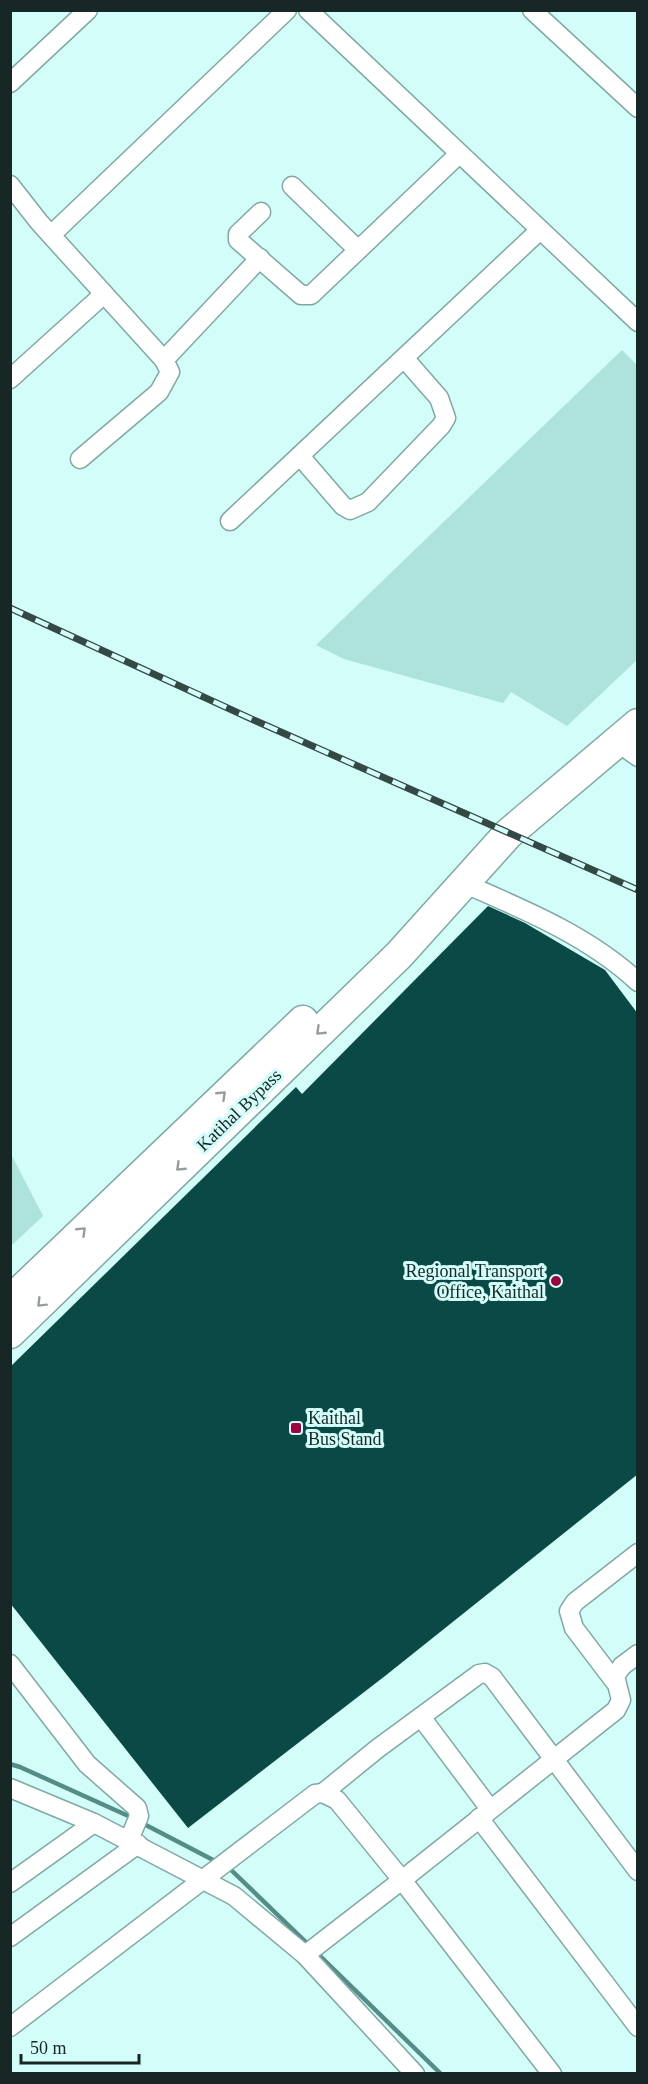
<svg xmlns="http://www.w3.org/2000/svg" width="648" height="2084" font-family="'Times New Roman',serif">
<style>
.green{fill:#ade2dd}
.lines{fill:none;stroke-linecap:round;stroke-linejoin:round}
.stream{stroke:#548d88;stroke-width:4.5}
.building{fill:#0a4946}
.street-casing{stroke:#80a8a4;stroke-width:21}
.primary-casing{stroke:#80a8a4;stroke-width:33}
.street{stroke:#fff;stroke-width:18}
.primary{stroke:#fff;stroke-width:30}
.rail-casing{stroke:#344946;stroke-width:7}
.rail{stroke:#d2fdf9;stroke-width:4.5;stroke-dasharray:14;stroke-linecap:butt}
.oneway{stroke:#969e9d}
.poi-dot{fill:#9f0140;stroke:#d2fdf9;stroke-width:2}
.labels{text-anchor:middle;stroke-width:6;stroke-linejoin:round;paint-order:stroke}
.street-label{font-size:18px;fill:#162725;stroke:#d2fdf9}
.poi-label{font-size:18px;fill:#162725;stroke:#d2fdf9;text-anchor:end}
</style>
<rect width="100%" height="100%" fill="#d2fdf9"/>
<g class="green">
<polygon points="622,350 637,365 637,660 567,726 511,692 503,703 344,659 316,645"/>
<polygon points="11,1154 43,1216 11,1246 10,1246"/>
</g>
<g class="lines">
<g class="stream">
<polyline points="10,1764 20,1767 135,1819"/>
<polyline points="142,1823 217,1862"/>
<polyline points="228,1867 310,1946"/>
<polyline points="316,1952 441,2074"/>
</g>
</g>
<polygon class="building" points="488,906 525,923 605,970 638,1014 638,1474 385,1676 188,1828 10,1603 10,1367 296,1087 302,1094"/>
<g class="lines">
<defs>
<g id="street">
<polyline points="308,10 638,322"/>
<polyline points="532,10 638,108"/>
<polyline points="10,83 88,10"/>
<polyline points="10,185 39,222 164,360 170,372 159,392 80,459"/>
<polyline points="292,186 358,250"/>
<polyline points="261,212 238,234 238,240 301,295 311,295 459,154"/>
<polyline points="51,235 287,10"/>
<polyline points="164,360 260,258"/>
<polyline points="10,379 104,294"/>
<polyline points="300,456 343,506 350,510 368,502 441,426 446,418 439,398 404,358"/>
<polyline points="230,521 540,230"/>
<polyline points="617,742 638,757"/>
<path d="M463,883C523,909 589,936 638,982"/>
<polyline points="10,1664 87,1764 137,1808 139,1816 129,1840"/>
<polyline points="615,1682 574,1628 569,1611 575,1602 638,1553"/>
<polyline points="421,1717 490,1809"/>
<polyline points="10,1788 94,1823 234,1896 305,1955 415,2074"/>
<polyline points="323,1793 377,1749 479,1674 485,1673 492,1677 638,1871"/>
<polyline points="479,1818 638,2027"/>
<polyline points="10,1883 94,1823"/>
<polyline points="10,1937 138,1844"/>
<polyline points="305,1955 402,1880 552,2074"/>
<polyline points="10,2027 315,1794 323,1793 337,1800 402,1880 616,1710 621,1700 615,1676 622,1666 638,1654"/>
</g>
<g id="primary">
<polyline points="10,1301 303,1021"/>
<polyline points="10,1333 399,955 508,834 638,724"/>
</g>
</defs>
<use href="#street" class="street-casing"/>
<use href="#primary" class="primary-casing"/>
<use href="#street" class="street"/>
<use href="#primary" class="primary"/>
<defs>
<polyline id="rail" points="10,608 256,721 638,890"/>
</defs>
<use href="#rail" class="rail-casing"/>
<use href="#rail" class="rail"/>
</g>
<defs><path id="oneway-chevron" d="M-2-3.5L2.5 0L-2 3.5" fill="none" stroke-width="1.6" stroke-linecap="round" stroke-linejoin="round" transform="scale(1.5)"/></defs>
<g class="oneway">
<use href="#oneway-chevron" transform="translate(320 1031) rotate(136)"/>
<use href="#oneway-chevron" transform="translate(222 1095) rotate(-44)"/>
<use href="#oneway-chevron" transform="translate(180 1167) rotate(136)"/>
<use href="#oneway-chevron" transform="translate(82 1231) rotate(-44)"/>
<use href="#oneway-chevron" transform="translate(41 1303) rotate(135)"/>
</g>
<g class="poi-dot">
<circle cx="556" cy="1281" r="6"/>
<rect x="290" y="1422" width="12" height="12" rx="3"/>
</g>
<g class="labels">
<g class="street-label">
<text transform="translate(239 1110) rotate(-44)" y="6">Katihal Bypass</text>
</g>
<g class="poi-label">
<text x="544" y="1277">Regional Transport<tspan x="544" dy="21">Office, Kaithal</tspan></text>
<text x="308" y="1424" text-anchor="start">Kaithal<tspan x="308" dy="21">Bus Stand</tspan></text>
</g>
</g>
<rect width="648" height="2084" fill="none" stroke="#162725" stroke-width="24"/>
<path d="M21 2054v9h118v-9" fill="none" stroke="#162725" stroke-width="3"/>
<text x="30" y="2054" font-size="18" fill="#162725" stroke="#d2fdf9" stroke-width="4.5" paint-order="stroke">50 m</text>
</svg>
